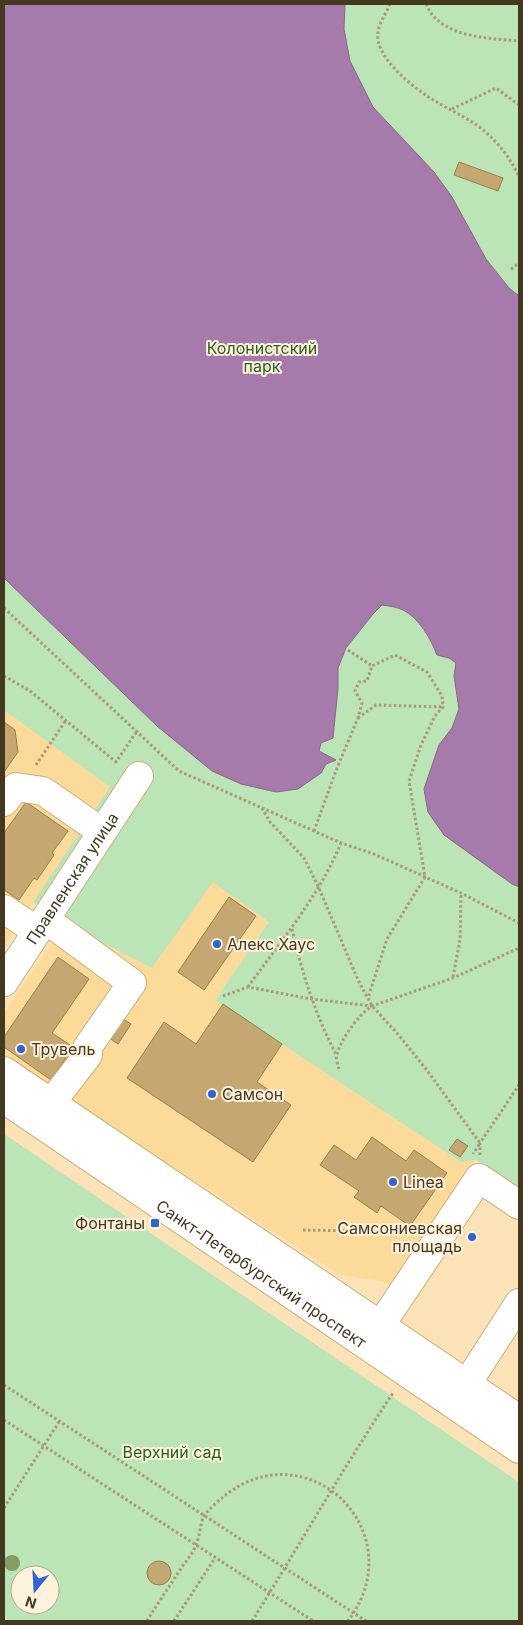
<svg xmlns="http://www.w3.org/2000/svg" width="523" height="1625" font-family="Inter,sans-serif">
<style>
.built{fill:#fcda9a}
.green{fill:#bbe4b7;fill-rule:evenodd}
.water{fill:#a67bac;stroke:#896782}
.building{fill:#c5a871;stroke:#997d48}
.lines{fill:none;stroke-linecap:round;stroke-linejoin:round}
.minor-casing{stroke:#ccae78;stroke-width:30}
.major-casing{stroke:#ccae78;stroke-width:30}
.path{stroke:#ab9875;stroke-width:3;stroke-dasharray:2.5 2.5;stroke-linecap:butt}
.minor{stroke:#fff;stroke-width:28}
.major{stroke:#fff;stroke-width:28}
.tree{fill:#859c64}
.poi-dot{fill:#2e64d3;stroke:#fff2dc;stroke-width:2}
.labels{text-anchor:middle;stroke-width:4;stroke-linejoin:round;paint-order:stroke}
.park-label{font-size:16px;fill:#236220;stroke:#fff2dc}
.street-label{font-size:16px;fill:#443821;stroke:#fff2dc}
.poi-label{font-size:16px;fill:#443821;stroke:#fff2dc;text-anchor:start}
</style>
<rect width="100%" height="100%" fill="#fce3b7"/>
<g class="built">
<polygon points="4,710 110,787 4,946"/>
<polygon points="213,881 269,922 215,1000 461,1162 476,1160 393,1286 380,1281 340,1275 4,1057 4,1013 65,924 152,968"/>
</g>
<g class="green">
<polygon points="4,4 519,4 519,1188 476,1160 461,1162 215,1000 269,922 213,882 152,968 65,924 33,902 110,787 4,710"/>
<path d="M4,1134L519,1482V1621H4ZM20,1575H50V1605H20Z"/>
</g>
<path class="water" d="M4,4H345L344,29L350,61L373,107L434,172L452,197L486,259L509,288L519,296V887L512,884L444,835L428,812L424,789L439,745L452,728L459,709L454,676L456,663L449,658L437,655C431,639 419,618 403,610C397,607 389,606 382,605L373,614L346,648L338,668V688L333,738L321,743L319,751L336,760L326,764L321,773L298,789L276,792L241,784L212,771L157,726L4,578Z"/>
<g class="building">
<polygon points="459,162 503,178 498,191 454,175"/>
<polygon points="4,722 15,730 18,752 4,772"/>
<polygon points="26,802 68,831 52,853 54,855 37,880 34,878 19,900 4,890 4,833"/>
<polygon points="229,897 256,916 204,990 178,972"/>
<polygon points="58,957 89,979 52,1033 73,1047 51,1080 4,1047 4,1037"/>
<polygon points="223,1004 282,1044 257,1082 291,1105 253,1162 127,1078 164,1022 196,1044"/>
<polygon points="115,1014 131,1024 118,1044 102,1033"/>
<polygon points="372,1137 406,1161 414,1150 447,1173 410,1226 381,1206 377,1213 354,1197 359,1191 320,1165 334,1145 356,1160"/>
<polygon points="457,1139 468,1146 460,1157 449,1150"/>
<circle cx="159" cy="1573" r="12"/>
</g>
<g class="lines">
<defs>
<g id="minor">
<polyline points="4,802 16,787 43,791 102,832"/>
<polyline points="4,909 37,931"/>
<polyline points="45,919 132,983 87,1048 88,1055 51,1103"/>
<path id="s1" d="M4,982L139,776"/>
<polyline points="368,1344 479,1178 519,1205"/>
<polyline points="454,1404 519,1303"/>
</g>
<g id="major">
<polyline points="4,1071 519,1419"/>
<path id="s2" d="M4,1099L519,1449"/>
</g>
</defs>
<use href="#minor" class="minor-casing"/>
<use href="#major" class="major-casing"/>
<g class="path">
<path d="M390,4C387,12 379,23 378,32C374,55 409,84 427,96C445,108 465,116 482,129C498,142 511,159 519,177"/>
<path d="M426,4C440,38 488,38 519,41"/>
<polyline points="452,109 496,88 519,105"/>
<polyline points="511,269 519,263"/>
<polyline points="4,608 179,771 341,843 374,854 461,893 519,923"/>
<polyline points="348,650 372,666"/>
<polyline points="4,676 30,691 116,762 137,731"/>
<polyline points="358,718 376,705 443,707"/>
<polyline points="36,765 66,720"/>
<polyline points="262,808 270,822 304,858 318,886 358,980 372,1006 397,1033 426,1069 480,1143 473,1154"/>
<polyline points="314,831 337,768 358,718 362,703 355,691 359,682 367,681 372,666 395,655 427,672 442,696 443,707 435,716 421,745 409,781 425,877 387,939 368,998"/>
<path d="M292,929C302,973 315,1014 336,1054"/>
<polyline points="453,977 460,940 461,893"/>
<path d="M248,987C281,941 319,896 341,843"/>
<polyline points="223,996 248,987 311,999 372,1006"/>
<path d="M339,1069C338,1065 335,1058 337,1054C341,1039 359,1014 372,1006L453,978L519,948"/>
<polyline points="480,1155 480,1143 519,1085"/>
<polyline points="303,1230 414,1232"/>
<polyline points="4,1385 366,1621"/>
<polyline points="4,1420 313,1621"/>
<polyline points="4,1508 59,1422"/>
<path d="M147,1621C158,1603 170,1585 182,1567C187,1560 193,1553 196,1545C200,1536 200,1524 204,1516C208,1510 217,1502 223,1497C307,1428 415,1532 348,1621"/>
<polyline points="174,1621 215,1558"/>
<path d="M252,1621C299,1546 343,1468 393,1393"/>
</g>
<use href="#minor" class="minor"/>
<use href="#major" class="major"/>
</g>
<circle class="tree" cx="12" cy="1563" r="8"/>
<g class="poi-dot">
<circle cx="217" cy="944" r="5"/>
<circle cx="21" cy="1049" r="5"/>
<circle cx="212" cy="1094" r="5"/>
<circle cx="393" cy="1182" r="5"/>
<rect x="150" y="1218" width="10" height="10" rx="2.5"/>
<circle cx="472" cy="1237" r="5"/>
</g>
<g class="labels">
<g class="park-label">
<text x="262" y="354">Колонистский<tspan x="262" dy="18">парк</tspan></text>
<text x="172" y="1458">Верхний сад</text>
</g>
<g class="street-label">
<text dy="6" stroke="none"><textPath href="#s1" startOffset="124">Правленская улица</textPath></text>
<text dy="6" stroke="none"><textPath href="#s2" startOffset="311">Санкт-Петербургский проспект</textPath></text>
</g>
<g class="poi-label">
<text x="227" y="950">Алекс Хаус</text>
<text x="31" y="1055">Трувель</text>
<text x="222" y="1100">Самсон</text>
<text x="403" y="1188">Linea</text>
<text x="145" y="1229" text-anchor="end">Фонтаны</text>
<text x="462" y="1234" text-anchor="end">Самсониевская<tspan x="462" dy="18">площадь</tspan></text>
</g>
</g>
<rect width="523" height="1625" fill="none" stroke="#443821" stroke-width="10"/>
<g transform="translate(35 1590) rotate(198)"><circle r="24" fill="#fff2dc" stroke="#b4a891"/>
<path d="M0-4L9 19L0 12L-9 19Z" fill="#2e64d3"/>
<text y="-8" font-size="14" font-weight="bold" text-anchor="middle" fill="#443821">N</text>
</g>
</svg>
